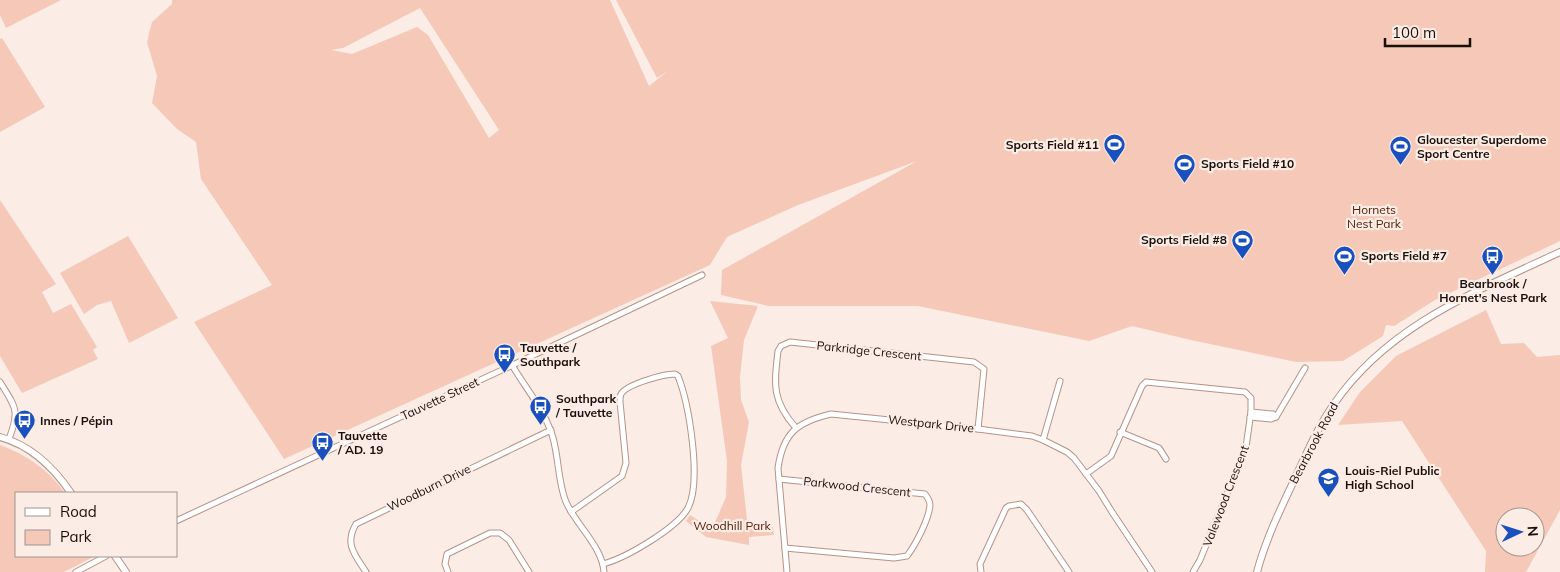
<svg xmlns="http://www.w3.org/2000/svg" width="1560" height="572" font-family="Mulish,sans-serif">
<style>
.green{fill:#f5c8b7;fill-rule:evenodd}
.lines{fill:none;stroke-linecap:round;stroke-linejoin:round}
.minor-casing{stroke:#b59386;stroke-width:7}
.tertiary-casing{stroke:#b59386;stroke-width:8}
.minor{stroke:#fff;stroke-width:5}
.tertiary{stroke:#fff;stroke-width:6}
.labels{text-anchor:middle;stroke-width:4.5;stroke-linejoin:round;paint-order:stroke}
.poi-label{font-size:12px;font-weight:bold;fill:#1b0f0a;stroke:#fbece6;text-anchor:start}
.park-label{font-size:12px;fill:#54200a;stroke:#fbece6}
.street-label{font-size:12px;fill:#1b0f0a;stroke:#fbece6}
</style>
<rect width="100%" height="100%" fill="#fbece6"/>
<g class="green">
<polygon points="0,0 61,0 6,28 0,15"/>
<path d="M172,0H610L649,86L669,70L657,78L616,0H1560V241L1435,300L1394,326L1386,325L1383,336L1343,361L1296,362L1191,340L1132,326L1089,341L918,306H769L721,295L722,270L917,161L798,205L727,237L710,265L284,459L194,322L272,285L201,179L196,142L177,129L152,103L157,76L147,42L152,22L172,4ZM420,8L499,130L489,138L428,35L417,27L352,54L331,50L343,48Z"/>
<polygon points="2,38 45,107 0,132 0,39"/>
<polygon points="0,200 56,284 42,292 53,313 71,304 97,347 93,350 98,359 22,393 0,356"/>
<polygon points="128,236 178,318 129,343 111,301 97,305 84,314 60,273"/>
<polygon points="710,301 758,306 744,340 740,377 741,400 749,422 741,465 748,529 773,527 774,535 749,537 749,545 706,537 686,521 690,515 712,529 726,497 727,461 711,346 728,338"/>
<path d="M1486,310L1501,344L1524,343L1537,357L1560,355V510L1526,572H1485L1486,551L1402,421L1338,425L1360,392L1396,356ZM1505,517H1535V547H1505Z"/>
<path d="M0,445C27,455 49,470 65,493H16V556H95L64,572H0Z"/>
</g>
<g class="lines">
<defs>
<g id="minor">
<path d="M512,365C526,389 546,412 553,438C559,459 558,483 566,502C576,525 602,546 604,572"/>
<path d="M0,382C16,408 20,410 9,439"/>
<polyline points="1250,417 1271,419 1276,417 1273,414 1251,412"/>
<polyline points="1276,417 1305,368"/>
<path d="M796,428C772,401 774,385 778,351L781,346L790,342L974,362L984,369L978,429"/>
<polyline points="1120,432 1159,448 1166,459"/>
<polyline points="1043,440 1060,381"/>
<polyline points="1086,474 1111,456 1142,386 1146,382 1245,392 1251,398 1251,412 1246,447 1200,560 1193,572"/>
<path d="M779,479L925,494C928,498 930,501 930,505C929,519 916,544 907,556L894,558L785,548"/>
<path d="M571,512L622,476L626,463L620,402C620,399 620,396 621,394C627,384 664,374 675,374L678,376C689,404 702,481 688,508C677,528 626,558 603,564"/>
<polyline points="176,521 517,363 702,275"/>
<polyline points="76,572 106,556"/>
<path d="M366,572C355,555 344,544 356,524L551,430"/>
<polyline points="448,572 445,564 447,554 490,533 500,533 509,540 529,572"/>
<path d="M787,572L778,468C783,433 797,422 831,414L978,429L1032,436L1043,440L1067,452L1074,458L1099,491L1112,512L1152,572"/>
<polyline points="981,572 980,564 1006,508 1009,506 1021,504 1027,510 1069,572"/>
</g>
<g id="tertiary">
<path d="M0,437C30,445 54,468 71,493"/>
<polyline points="115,556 126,572"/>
<path d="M1257,572C1266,538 1282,506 1297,474C1308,450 1319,425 1334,404C1388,325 1477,291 1560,252"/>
</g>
</defs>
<use href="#minor" class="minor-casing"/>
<use href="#tertiary" class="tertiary-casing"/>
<use href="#minor" class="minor"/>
<use href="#tertiary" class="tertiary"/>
</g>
<defs>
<symbol id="stadium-pin" viewBox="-11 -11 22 30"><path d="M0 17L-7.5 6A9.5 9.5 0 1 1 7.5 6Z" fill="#1950bd" stroke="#fbece6"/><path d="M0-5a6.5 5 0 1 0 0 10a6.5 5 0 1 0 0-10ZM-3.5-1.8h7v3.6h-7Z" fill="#fff"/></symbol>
<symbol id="bus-pin" viewBox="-11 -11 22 30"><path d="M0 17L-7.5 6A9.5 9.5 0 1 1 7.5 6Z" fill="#1950bd" stroke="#fbece6"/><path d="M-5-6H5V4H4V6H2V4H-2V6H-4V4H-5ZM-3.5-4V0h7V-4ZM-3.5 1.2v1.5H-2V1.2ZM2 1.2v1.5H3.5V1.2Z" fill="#fff"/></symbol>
<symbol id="school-pin" viewBox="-11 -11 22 30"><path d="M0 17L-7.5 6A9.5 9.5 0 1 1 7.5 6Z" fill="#1950bd" stroke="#fbece6"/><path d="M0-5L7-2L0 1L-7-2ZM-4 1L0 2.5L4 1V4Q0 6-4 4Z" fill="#fff"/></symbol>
</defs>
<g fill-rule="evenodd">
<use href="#stadium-pin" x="1102" y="132" width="25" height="34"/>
<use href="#stadium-pin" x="1388" y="134" width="25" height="34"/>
<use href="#stadium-pin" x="1172" y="152" width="25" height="34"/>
<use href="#stadium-pin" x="1230" y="228" width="25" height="34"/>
<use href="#stadium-pin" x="1332" y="244" width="25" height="34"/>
<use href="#bus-pin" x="1480" y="244" width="25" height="34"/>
<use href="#bus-pin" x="492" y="342" width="25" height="34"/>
<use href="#bus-pin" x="528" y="394" width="25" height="34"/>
<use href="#bus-pin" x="12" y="408" width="25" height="34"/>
<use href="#bus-pin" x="310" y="430" width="25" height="34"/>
<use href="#school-pin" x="1316" y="466" width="25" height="34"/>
</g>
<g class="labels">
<g class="poi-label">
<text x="1417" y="144">Gloucester Superdome<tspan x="1417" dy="14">Sport Centre</tspan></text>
<text x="1099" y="149" text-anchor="end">Sports Field #11</text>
<text x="1201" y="168">Sports Field #10</text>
<text x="1227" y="244" text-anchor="end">Sports Field #8</text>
<text x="1361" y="260">Sports Field #7</text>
<text x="1493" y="288" text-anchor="middle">Bearbrook /<tspan x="1493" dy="14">Hornet's Nest Park</tspan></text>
<text x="520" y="352">Tauvette /<tspan x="520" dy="14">Southpark</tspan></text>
<text x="556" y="403">Southpark<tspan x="556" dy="14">/ Tauvette</tspan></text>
<text x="40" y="425">Innes / Pépin</text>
<text x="338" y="440">Tauvette<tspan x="338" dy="14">/ AD. 19</tspan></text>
<text x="1345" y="475">Louis-Riel Public<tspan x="1345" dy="14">High School</tspan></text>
</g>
<g class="park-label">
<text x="1374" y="214">Hornets<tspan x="1374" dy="14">Nest Park</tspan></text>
<text x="732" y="530">Woodhill Park</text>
</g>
<g class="street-label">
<text transform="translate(869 351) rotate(6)" y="4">Parkridge Crescent</text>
<text transform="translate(440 399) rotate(-25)" y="4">Tauvette Street</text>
<text transform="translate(931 424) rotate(6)" y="4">Westpark Drive</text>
<text transform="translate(1314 443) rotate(-62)" y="4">Bearbrook Road</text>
<text transform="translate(857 487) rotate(6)" y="4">Parkwood Crescent</text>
<text transform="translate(429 488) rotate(-26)" y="4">Woodburn Drive</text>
<text transform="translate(1226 496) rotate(-69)" y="4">Valewood Crescent</text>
</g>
</g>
<rect x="15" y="492" width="162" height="65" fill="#fbece6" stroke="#a1948e"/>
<rect x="25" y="508" width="25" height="8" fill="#ffffff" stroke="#a1948e"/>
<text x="60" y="517" font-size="15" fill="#1b0f0a">Road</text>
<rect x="25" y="530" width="25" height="15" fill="#f5c8b7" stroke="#a1948e"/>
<text x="60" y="542" font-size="15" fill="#1b0f0a">Park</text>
<g transform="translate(1520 532) rotate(86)"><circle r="24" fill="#fbece6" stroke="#a1948e"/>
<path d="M0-4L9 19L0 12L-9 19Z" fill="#1950bd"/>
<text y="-8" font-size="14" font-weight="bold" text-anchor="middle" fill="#1b0f0a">N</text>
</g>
<path d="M1385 38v8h85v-8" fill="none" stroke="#1b0f0a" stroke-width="2.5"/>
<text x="1392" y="38" font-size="15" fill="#1b0f0a" stroke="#fbece6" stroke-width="4" paint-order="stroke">100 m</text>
</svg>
